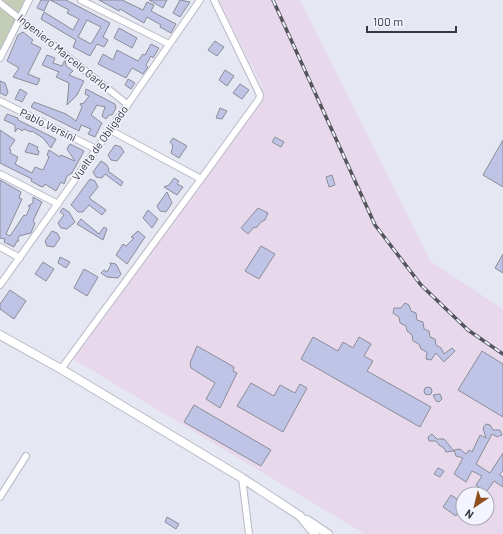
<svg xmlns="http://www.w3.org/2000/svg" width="503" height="534" font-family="Barlow,sans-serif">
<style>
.industrial{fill:#e7d8eb;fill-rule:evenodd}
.green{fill:#c4cdb6}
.building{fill:#bfc3e6;stroke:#8b8d98;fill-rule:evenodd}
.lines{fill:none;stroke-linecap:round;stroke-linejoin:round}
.minor-casing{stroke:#b9bac6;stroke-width:8}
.secondary-casing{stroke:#b9bac6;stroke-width:10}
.minor{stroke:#fff;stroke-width:6}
.secondary{stroke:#fff;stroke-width:8}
.rail-casing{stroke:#53555b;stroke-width:3.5}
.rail{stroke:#f3f4fe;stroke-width:2;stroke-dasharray:6;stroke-linecap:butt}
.labels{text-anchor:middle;stroke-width:3;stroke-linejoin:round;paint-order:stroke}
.street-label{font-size:11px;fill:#37383d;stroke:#f3f4fe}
</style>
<rect width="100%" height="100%" fill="#e5e7f3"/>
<path class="industrial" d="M218,0H300L430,261L503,309V534H365L66,355L263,88ZM463,494H487V518H463Z"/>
<g class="green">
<polygon points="2,0 25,0 19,13"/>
<polygon points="0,8 17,20 0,51"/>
</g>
<g class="building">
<polygon points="41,0 49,0 44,11 37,8"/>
<path d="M50,0H66L110,23L103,37L108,40L104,47L97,44L90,56L73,47L76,40L41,19L44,12L73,30L79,19L67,13L69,10ZM87,20L101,27L91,44L78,37Z"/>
<polygon points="99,0 122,0 143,10 147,2 154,5 151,11 176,24 171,33 160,27 161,25 147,17 144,23 120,9 119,11"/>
<polygon points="149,0 167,0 163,8"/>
<polygon points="180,0 190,2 180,17 173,13"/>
<polygon points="119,28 137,38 132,48 114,38"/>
<polygon points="23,32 33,40 31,43 41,48 28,74 40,79 37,85 13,77 19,68 7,61 18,35"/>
<polygon points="215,41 224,47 217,56 208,50"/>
<polygon points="151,44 159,48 153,58 151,56 146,65 148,67 143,74 132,68 126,78 98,64 103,54 113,60 117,50 138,61 143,54 145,55"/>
<polygon points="47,55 55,58 53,63 62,66 65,60 66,66 73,71 69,75 84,81 77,95 67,105 69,83 56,77 59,72 42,65"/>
<polygon points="225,70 234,76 227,86 219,80"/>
<polygon points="128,79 135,83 131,89 125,85"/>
<polygon points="0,81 5,83 8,92 6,96 0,93"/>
<polygon points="240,84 249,90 242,99 233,93"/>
<polygon points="20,89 27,93 22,102 15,99"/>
<polygon points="86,89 115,104 116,108 112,115 109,115 106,119 102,116 105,107 97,105 91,115 102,123 95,137 88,134 91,129 81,125 79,131 31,107 34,102 66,114 76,121 82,107 80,104 84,103 89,96 85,94"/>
<polygon points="220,108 227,111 222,119 216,118"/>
<polygon points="7,114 18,118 18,120 56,139 51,148 43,138 32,131 31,132 24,129 22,131 18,128 15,132 15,125 4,120"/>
<polygon points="0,130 15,140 9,149 11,150 10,153 18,157 15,164 32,173 35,167 43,170 49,157 47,155 49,150 60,157 61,155 75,161 67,149 70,144 84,151 72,173 67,176 64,184 61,182 56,191 45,184 43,187 40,186 31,181 32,179 0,163"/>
<polygon points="275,137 284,142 281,147 272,142"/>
<polygon points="173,138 187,146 179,158 171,153 173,146 170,142"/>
<polygon points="503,140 503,187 483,175"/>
<polygon points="29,143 38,147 37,150 39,151 38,155 25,152"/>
<polygon points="115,145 121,147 124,152 117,161 111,160 108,155"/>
<polygon points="101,161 106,164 109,169 108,171 123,182 121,186 105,174 102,178 96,177 93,172"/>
<polygon points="332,175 335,185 329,187 326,177"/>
<polygon points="174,178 179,181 177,184 183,187 177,195 164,187 169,185"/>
<polygon points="90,179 95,181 98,187 89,198 106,210 102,215 89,205 83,212 78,212 71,205"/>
<polygon points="0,180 21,192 19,198 22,199 6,234 10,236 24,215 26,216 30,207 28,206 33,203 33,197 42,202 33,221 35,223 31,233 19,236 18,240 19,241 17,241 14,247 4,242 5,239 0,238"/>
<polygon points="167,192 172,203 166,212 160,211 157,206"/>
<polygon points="63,208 69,212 75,222 67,229 61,228 58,223 64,215 60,212"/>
<polygon points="258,208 268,213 265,220 261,222 257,227 253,228 248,234 241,228"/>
<polygon points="148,210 158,219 152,228 143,218"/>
<polygon points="81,219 99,234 104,227 107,229 103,240 77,224"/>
<polygon points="52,231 57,233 60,238 54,247 47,246 45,241"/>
<polygon points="138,231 145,237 127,264 116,255 123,244 126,246 134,238 131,237"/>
<polygon points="261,246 275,254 259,279 245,271"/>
<polygon points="503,254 503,273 495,268"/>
<polygon points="60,257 70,262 66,268 58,263"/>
<polygon points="43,262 54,269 46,281 35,274"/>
<polygon points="110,263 116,264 121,274 118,278 107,277 101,273 104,270 107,272 111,265"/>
<polygon points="84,269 98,277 87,296 74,288"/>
<polygon points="10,290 26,301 14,319 0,309 0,304"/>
<polygon points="405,303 409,305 411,311 416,313 417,320 423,322 424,329 429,331 430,337 435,339 436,345 441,348 444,354 452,348 455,351 444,362 436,353 431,360 426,359 427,352 421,349 419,344 413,341 412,335 407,331 406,326 400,323 399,317 393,313 394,308 401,308"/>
<polygon points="313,337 338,351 343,342 353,348 359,337 371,344 364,356 373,361 367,371 431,407 420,427 301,359"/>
<polygon points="197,346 234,367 233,371 237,373 220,408 206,399 215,383 191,368 190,363"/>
<polygon points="482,351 503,364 503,417 458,390"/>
<polygon points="251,383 274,396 280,385 295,393 300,384 307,388 283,432 237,406"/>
<circle cx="428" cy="391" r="4"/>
<polygon points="440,394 442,399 439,402 436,401 433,395"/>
<polygon points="194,405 271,450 261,466 184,422"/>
<polygon points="486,424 490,425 493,430 500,430 502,435 497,437 492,434 476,464 490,473 503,453 503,471 499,475 503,477 503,487 494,481 486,492 476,485 482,476 472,471 466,482 454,474 463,458 456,456 454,450 460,449 466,454 469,450 472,452 480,435 486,438 483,428"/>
<polygon points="432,434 437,439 444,439 454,451 446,452 444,448 439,445 436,441 429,441 428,437"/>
<polygon points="438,468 444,471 440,477 434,474"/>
<polygon points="451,495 463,503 456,516 443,507"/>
<polygon points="167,517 179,524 176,529 165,522"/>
</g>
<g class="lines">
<defs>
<g id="minor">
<polyline points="81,0 169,44"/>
<polyline points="0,3 127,104"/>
<polyline points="0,58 29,0"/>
<polyline points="0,101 96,149"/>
<polyline points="0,174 58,204"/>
<polyline points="201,179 259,99 260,95 214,0"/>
<polyline points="0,247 20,258"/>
<polyline points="0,285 110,130 200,0"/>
<polyline points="61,369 201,179 110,130"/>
<polyline points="242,478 249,534"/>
<polyline points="0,497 26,456"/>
</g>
<g id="secondary">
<polyline points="0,335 61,369 242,478 300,516 315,534"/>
<polyline points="307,520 328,534"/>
</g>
</defs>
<use href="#minor" class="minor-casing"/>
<use href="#secondary" class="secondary-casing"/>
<use href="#minor" class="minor"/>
<use href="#secondary" class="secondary"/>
<defs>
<polyline id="rail" points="273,0 375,225 421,285 468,330 503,354"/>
</defs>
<use href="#rail" class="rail-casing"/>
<use href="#rail" class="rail"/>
</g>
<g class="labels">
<g class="street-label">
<text transform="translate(64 53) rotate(39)" y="4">Ingeniero Marcelo Garlot</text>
<text transform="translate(48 125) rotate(26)" y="4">Pablo Versini</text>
<text transform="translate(100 143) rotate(-55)" y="4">Vuelta de Obligado</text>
</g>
</g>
<g transform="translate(475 506) rotate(215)"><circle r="19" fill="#f3f4fe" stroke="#a8a9b1"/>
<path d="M0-3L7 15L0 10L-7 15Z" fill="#904e1d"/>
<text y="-6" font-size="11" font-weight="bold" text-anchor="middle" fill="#37383d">N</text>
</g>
<path d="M367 26v6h89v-6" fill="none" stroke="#37383d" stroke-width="2"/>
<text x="373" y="26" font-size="12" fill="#37383d" stroke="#f3f4fe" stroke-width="3" paint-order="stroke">100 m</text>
</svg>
